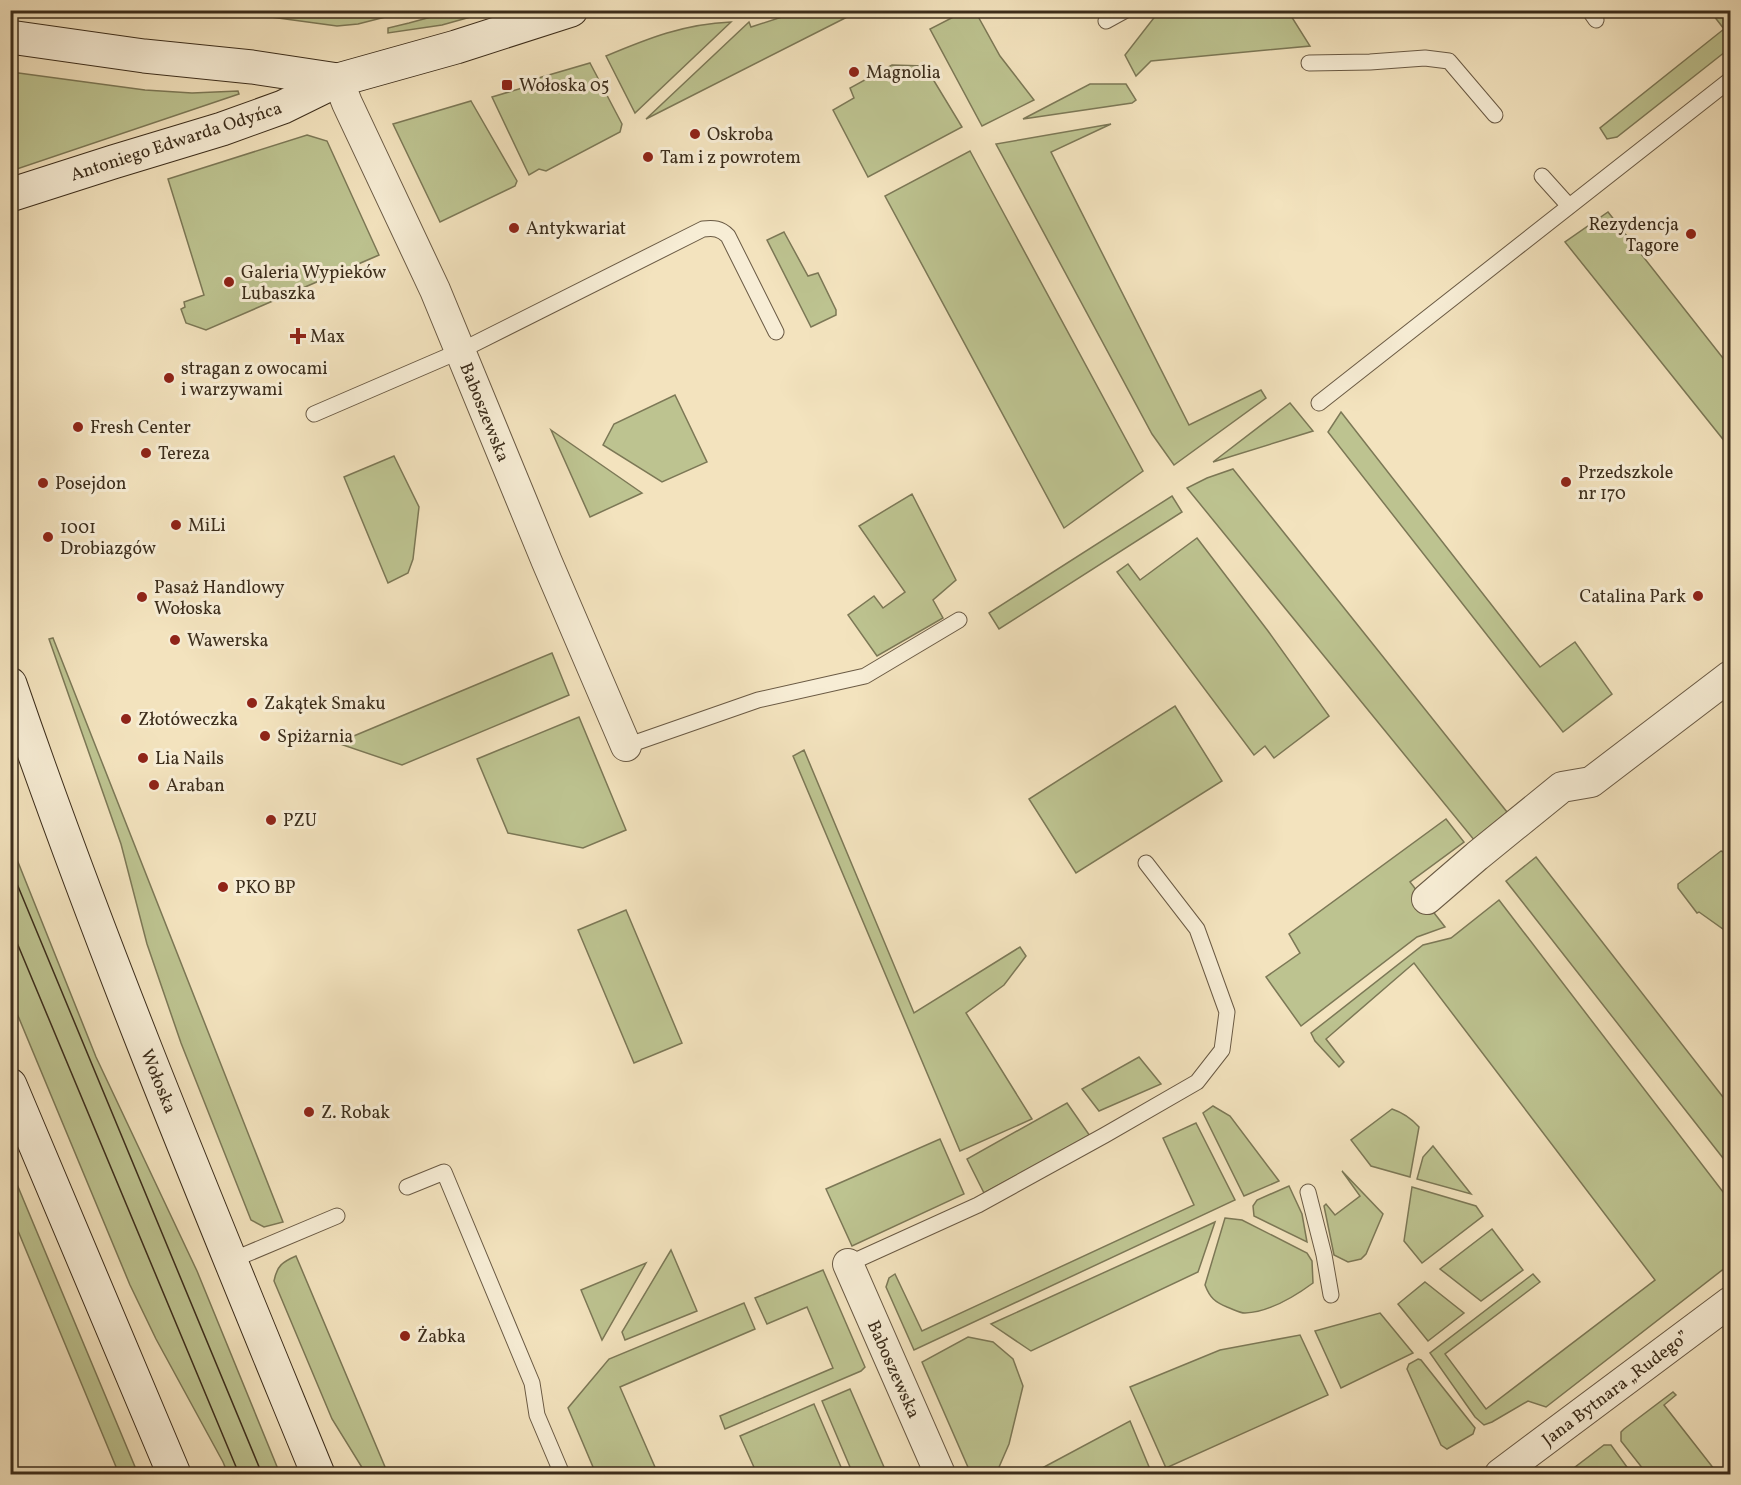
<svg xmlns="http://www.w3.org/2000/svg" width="1741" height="1485" font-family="Vollkorn,serif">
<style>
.green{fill:#bdc390;stroke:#7c7856;stroke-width:1.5}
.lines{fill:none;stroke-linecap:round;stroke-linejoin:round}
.lane-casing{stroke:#6a5a44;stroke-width:17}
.street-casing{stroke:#6a5a44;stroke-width:32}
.secondary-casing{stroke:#3c2d1b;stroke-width:35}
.lane{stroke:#f7edd5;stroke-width:15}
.street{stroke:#f7edd5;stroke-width:30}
.secondary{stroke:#f7edd5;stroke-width:33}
.tram{stroke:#3c2d1b;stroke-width:1.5}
.poi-dot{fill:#8f2418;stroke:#f7edd5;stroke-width:2}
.labels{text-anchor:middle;stroke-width:6;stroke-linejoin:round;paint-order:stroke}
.poi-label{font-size:18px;fill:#3c2d1b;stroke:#f7edd5;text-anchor:start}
.street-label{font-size:18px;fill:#3c2d1b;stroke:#f7edd5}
</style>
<rect width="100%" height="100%" fill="#f3e3be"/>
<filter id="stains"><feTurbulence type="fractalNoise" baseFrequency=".00333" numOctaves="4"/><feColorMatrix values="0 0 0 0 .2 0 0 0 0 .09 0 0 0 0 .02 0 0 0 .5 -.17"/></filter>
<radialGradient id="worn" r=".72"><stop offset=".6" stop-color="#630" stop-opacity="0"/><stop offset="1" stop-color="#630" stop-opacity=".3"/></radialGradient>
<g class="green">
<polygon points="1160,10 1288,11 1310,46 1151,61 1136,76 1125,55"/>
<polygon points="227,11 409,11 358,24 337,26"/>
<polygon points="453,11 492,11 442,25 388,33 388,28 409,23"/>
<polygon points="783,11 859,11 646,119 749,22 751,27 782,17"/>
<polygon points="965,11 975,11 1000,56 1034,100 982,126 930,29"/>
<polygon points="1710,11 1723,11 1730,20 1730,48 1617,137 1607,139 1600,128 1724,29"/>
<path d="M731,22L635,113L606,56C649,38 684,24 731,22Z"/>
<polygon points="590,63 622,124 620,132 546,171 539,169 529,175 492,97 529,86 528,81"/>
<polygon points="892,65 925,66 962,127 868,177 833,110 854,98 850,88"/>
<polygon points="11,72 145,90 192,93 238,91 239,94 11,171"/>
<polygon points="1090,84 1126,84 1136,100 1132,103 1023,119"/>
<polygon points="471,101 517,181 515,186 440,222 393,124"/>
<polygon points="1111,124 1051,152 1189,425 1261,390 1266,398 1174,465 1152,434 996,144"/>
<polygon points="307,135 327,141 379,255 206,330 186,323 181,309 185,307 184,302 204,295 168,179"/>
<polygon points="970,151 1143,471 1064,528 885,196"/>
<polygon points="1608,212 1730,367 1730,448 1565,242"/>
<polygon points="784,232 808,276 818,273 836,310 836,315 811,327 767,240"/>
<polygon points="675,395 707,462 662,482 603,445 614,424"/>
<polygon points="1290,403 1313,431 1213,462"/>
<polygon points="1341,412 1540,667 1575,642 1612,694 1563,732 1328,432"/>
<polygon points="551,430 642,493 590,517"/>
<polygon points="394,456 419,507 413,559 408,573 388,583 344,477"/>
<polygon points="1233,469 1511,817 1479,846 1187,488 1207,478"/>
<polygon points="912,494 956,580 933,600 943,618 877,656 848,615 874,596 883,608 905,592 859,526"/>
<polygon points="1172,496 1182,512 999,629 989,613"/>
<polygon points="1197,538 1268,631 1329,716 1274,758 1265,746 1254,755 1117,572 1128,564 1140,580"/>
<polygon points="53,638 283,1222 264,1227 251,1220 181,1043 147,944 121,844 49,639"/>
<polygon points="552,653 569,695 402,765 337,743"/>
<polygon points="1175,706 1222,781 1076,873 1029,799"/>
<polygon points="579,717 626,830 583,848 508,833 477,759"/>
<polygon points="804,750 914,1013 1020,947 1026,956 1004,985 966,1013 1032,1119 960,1151 793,756"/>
<polygon points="1446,819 1464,842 1410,882 1445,927 1417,937 1301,1026 1266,977 1300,953 1289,934"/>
<polygon points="10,842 96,1057 197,1271 280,1474 228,1474 223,1462 156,1339 130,1285 11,999"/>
<polygon points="1721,851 1730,855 1730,934 1699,912 1697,913 1678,888 1678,884"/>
<polygon points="1536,857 1730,1106 1730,1167 1506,881"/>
<polygon points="1499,900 1730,1201 1730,1264 1546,1407 1528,1401 1492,1422 1484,1425 1475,1417 1430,1353 1533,1274 1540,1282 1445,1354 1486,1409 1655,1280 1414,963 1326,1039 1344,1062 1339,1067 1315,1041 1311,1033 1423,945 1451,938"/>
<polygon points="626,910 682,1043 634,1063 578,930"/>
<polygon points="1139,1057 1161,1084 1099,1111 1082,1089"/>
<polygon points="1067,1103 1090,1136 984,1193 967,1159"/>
<polygon points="1213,1106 1230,1116 1279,1181 1244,1196 1203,1113"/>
<path d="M1392,1109C1404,1113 1411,1118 1419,1127L1410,1177L1371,1166L1351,1140Z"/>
<polygon points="1196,1123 1235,1200 914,1350 886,1287 889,1278 895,1274 922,1331 1194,1205 1163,1138"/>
<polygon points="940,1139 964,1194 852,1246 826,1189"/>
<polygon points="1433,1146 1471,1194 1417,1179 1423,1157"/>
<polygon points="10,1170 11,1170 138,1474 119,1474 11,1214"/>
<polygon points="1342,1171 1383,1214 1366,1254 1361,1259 1348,1262 1334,1255 1324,1206 1326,1204 1335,1215 1360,1196"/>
<polygon points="1289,1186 1302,1214 1307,1242 1254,1216 1253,1206 1257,1200"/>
<polygon points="1412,1187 1476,1206 1483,1216 1422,1263 1404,1241"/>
<path d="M1225,1218L1242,1220L1307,1253L1312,1261L1313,1283C1294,1297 1270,1312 1245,1313C1239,1313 1233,1309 1227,1307C1215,1302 1210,1298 1205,1285Z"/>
<polygon points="1215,1222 1198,1272 1031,1351 991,1324"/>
<polygon points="1492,1229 1523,1270 1481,1301 1440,1269"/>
<polygon points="671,1250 697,1311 625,1340 622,1332"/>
<path d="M296,1256L388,1474H366L332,1419L274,1281C277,1266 282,1262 296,1256Z"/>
<polygon points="646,1263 602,1340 581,1290"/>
<polygon points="823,1270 865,1367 861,1371 725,1429 720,1416 833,1368 807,1307 767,1324 755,1298"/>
<polygon points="1425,1282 1464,1313 1428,1341 1398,1304"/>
<polygon points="744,1303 755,1329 620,1387 658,1474 596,1474 568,1408 609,1359"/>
<polygon points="1380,1313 1413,1353 1341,1388 1315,1331"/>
<polygon points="1300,1335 1328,1395 1166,1468 1130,1387 1220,1350"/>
<polygon points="968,1337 993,1342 1013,1359 1023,1386 1009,1444 996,1474 971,1474 922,1362"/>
<polygon points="1418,1359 1421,1360 1475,1428 1473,1434 1447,1449 1441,1445 1407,1369 1409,1364"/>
<polygon points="850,1389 887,1474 853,1474 822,1401"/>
<polygon points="1673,1392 1676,1395 1664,1405 1718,1474 1647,1474 1621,1441 1621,1432 1624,1429"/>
<polygon points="814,1404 844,1474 757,1474 740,1436"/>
<polygon points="1130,1421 1152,1474 1031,1474"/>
<polygon points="1604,1445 1611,1445 1632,1474 1566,1474"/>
</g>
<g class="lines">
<defs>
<g id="lane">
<polyline points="1589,10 1596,20"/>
<polyline points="1106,21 1126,10"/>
<polyline points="1309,63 1370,62 1425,58 1449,61 1495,115"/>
<polyline points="1542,176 1569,206"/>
<polyline points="1319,403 1730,80"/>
<path d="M314,414L460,351L703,229C714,228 720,228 728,236L776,332"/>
<polyline points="626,746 758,700 865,676 959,620"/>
<polyline points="407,1187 444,1172 532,1383 537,1415 562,1474"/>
<polyline points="1308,1192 1324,1255 1331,1295"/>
<polyline points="230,1261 337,1216"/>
<polyline points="848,1264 978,1205 1105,1135 1197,1082 1222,1050 1227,1012 1197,929 1146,863"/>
</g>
<g id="street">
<polyline points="338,80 347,103 435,290 547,562 626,746"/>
<polyline points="1427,899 1477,856 1562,787 1591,782 1730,676"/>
<polyline points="848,1264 940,1474"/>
<polyline points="1500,1474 1730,1302"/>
</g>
<g id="secondary">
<polyline points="10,37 144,56 252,67 338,80"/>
<polyline points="10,195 113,162 222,129 283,107 338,80 456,47 571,10"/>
<path d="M10,684C102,952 211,1213 318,1474"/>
<polyline points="10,1085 174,1474"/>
</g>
</defs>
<use href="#lane" class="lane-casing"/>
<use href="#street" class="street-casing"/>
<use href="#secondary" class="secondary-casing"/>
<use href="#lane" class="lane"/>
<use href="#street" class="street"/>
<use href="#secondary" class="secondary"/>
<g class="tram">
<polyline points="10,867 262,1474"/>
<polyline points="10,926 239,1474"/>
</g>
</g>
<g class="poi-dot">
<circle cx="854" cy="72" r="6"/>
<rect x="501" y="79" width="12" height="12" rx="3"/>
<circle cx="695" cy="134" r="6"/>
<circle cx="648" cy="157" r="6"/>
<circle cx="514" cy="228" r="6"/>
<circle cx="1691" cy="234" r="6"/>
<circle cx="229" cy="282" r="6"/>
<path d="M295 327h6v6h6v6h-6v6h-6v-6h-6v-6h6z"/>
<circle cx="169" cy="378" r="6"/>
<circle cx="78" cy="427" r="6"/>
<circle cx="146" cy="453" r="6"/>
<circle cx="1566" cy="482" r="6"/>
<circle cx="43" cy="483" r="6"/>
<circle cx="176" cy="525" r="6"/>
<circle cx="48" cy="537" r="6"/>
<circle cx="1698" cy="596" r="6"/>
<circle cx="142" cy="597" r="6"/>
<circle cx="175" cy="640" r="6"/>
<circle cx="252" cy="703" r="6"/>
<circle cx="126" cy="719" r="6"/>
<circle cx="265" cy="736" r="6"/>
<circle cx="143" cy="758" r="6"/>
<circle cx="154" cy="785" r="6"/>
<circle cx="271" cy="820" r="6"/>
<circle cx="223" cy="887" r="6"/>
<circle cx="309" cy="1112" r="6"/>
<circle cx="405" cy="1336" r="6"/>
</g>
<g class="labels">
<g class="poi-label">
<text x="866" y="78">Magnolia</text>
<text x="519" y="91">Wołoska 05</text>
<text x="707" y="140">Oskroba</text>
<text x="660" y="163">Tam i z powrotem</text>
<text x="1679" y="230" text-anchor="end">Rezydencja<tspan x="1679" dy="21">Tagore</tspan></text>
<text x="526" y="234">Antykwariat</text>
<text x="241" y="278">Galeria Wypieków<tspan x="241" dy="21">Lubaszka</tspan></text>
<text x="310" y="342">Max</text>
<text x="181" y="374">stragan z owocami<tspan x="181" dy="21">i warzywami</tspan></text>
<text x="90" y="433">Fresh Center</text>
<text x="158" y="459">Tereza</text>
<text x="1578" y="478">Przedszkole<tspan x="1578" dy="21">nr 170</tspan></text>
<text x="55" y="489">Posejdon</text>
<text x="188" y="531">MiLi</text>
<text x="60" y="533">1001<tspan x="60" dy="21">Drobiazgów</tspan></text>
<text x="154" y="593">Pasaż Handlowy<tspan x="154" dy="21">Wołoska</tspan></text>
<text x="1686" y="602" text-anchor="end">Catalina Park</text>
<text x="187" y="646">Wawerska</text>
<text x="264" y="709">Zakątek Smaku</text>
<text x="138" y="725">Złotóweczka</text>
<text x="277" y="742">Spiżarnia</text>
<text x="155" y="764">Lia Nails</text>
<text x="166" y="791">Araban</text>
<text x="283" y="826">PZU</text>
<text x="235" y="893">PKO BP</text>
<text x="321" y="1118">Z. Robak</text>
<text x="417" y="1342">Żabka</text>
</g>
<g class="street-label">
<text transform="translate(176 141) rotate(-18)" y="6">Antoniego Edwarda Odyńca</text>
<text transform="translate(485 412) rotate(68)" y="6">Baboszewska</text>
<text transform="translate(159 1081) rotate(68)" y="6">Wołoska</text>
<text transform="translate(894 1369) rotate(66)" y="6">Baboszewska</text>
<text transform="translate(1615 1388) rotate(-37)" y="6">Jana Bytnara „Rudego”</text>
</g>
</g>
<rect width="1741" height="1485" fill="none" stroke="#f3e3be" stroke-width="36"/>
<rect x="12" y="12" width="1717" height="1461" fill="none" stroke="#3c2d1b" stroke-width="3"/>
<rect x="18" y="18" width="1705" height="1449" fill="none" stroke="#3c2d1b" stroke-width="1.5"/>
<rect width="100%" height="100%" filter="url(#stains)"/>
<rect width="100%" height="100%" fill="url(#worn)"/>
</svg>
